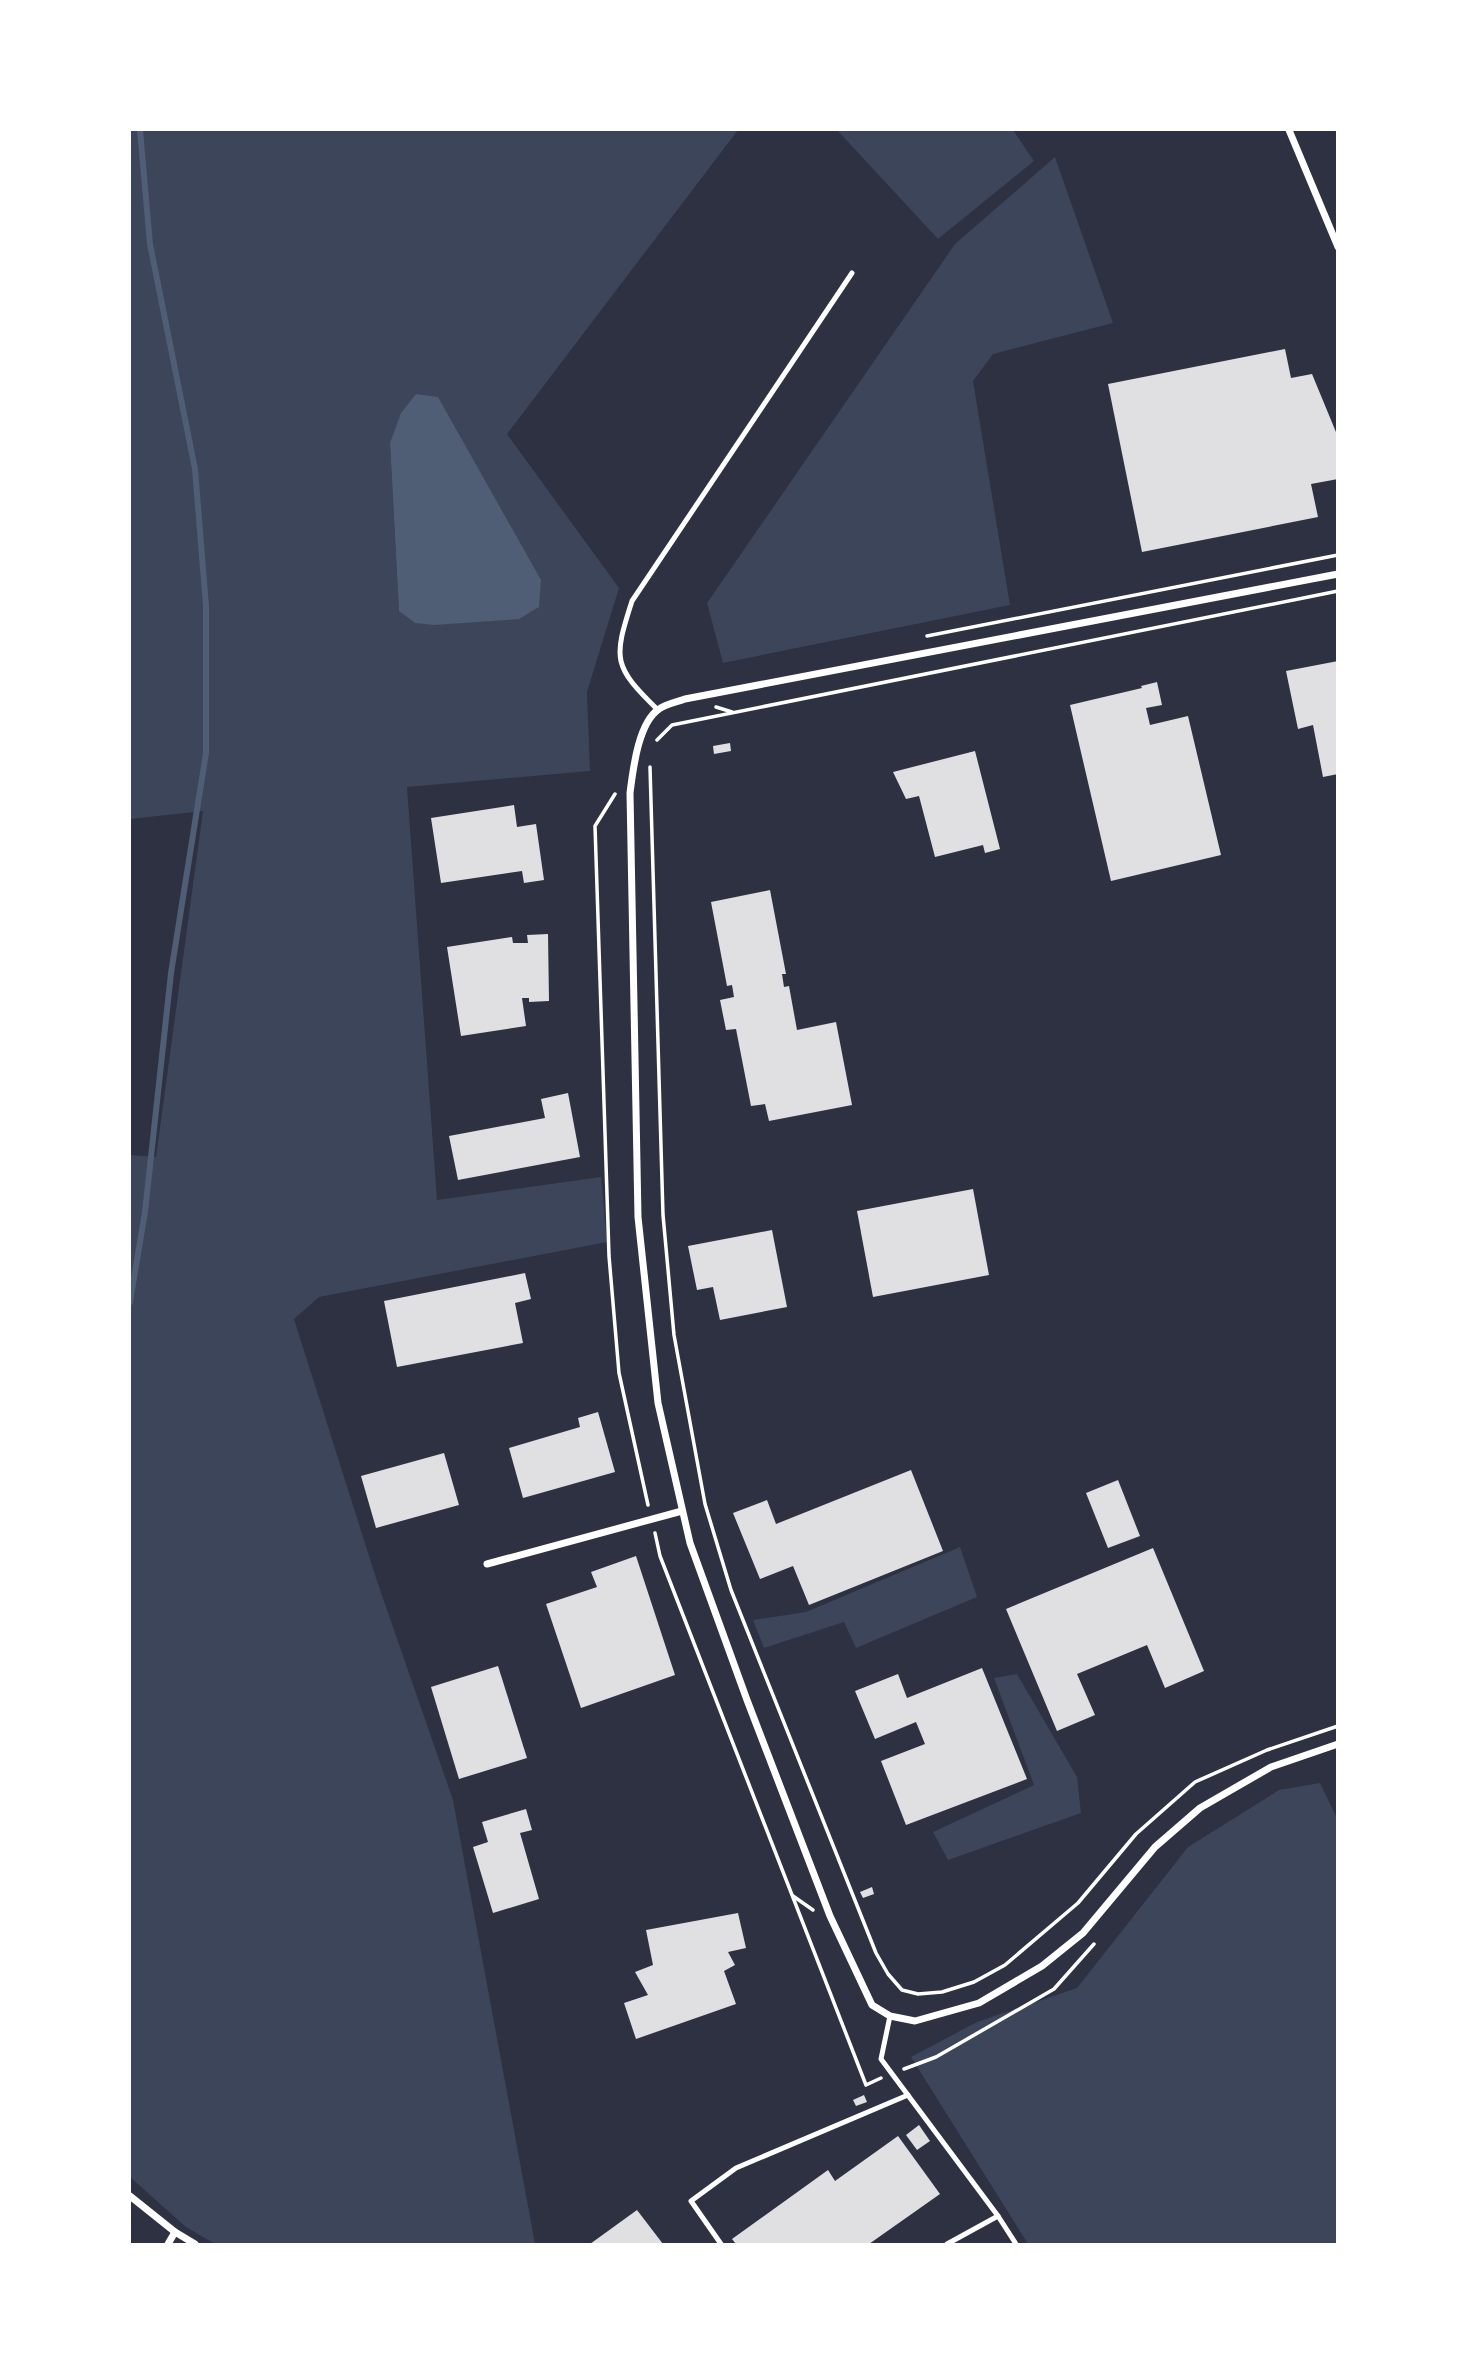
<svg xmlns="http://www.w3.org/2000/svg" width="1467" height="2374" font-family="'Exo 2',sans-serif">
<style>
.green{fill:#3c4559;fill-rule:evenodd}
.water{fill:#4f5d75}
.lines{fill:none;stroke-linecap:round;stroke-linejoin:round}
.stream{stroke:#4f5d75;stroke-width:6}
.building{fill:#e0e0e3}
.path{stroke:#fff;stroke-width:3.5}
.service{stroke:#fff;stroke-width:5}
.minor{stroke:#fff;stroke-width:7}
</style>
<rect width="100%" height="100%" fill="#2d3142"/>
<g class="green">
<path d="M130,130H738L507,434L619,588L587,692L590,771L407,787L437,1200L601,1177L607,1242L319,1297L294,1319L376,1578L453,1800L535,2244H215L186,2227L130,2177V1155L156,1157L203,811L130,819ZM390,443L415,623L399,610Z"/>
<polygon points="837,130 1013,130 1034,161 938,239"/>
<polygon points="1055,157 1113,323 993,354 973,381 1010,605 723,663 707,603 955,244"/>
<polygon points="960,1547 977,1597 856,1648 844,1622 764,1648 753,1620 806,1612"/>
<polygon points="1017,1674 1077,1777 1081,1813 948,1860 933,1832 1034,1785 994,1678"/>
<polygon points="1320,1783 1338,1820 1337,2244 1028,2244 911,2057 977,2022 1077,1988 1188,1847 1279,1790"/>
</g>
<polygon class="water" points="416,394 438,397 541,580 539,607 519,619 434,625 415,623 399,611 390,443 401,413"/>
<g class="lines">
<polyline class="stream" points="130,1302 145,1212 171,973 206,753 206,606 195,469 150,244 140,130"/>
</g>
<g class="building">
<polygon points="1285,349 1291,378 1312,374 1338,437 1338,479 1311,484 1318,517 1142,552 1108,384"/>
<polygon points="1338,661 1338,774 1323,777 1313,725 1298,729 1286,671"/>
<polygon points="1157,682 1162,705 1146,708 1150,725 1188,716 1221,855 1111,881 1070,705 1142,688 1141,686"/>
<polygon points="730,743 731,751 714,754 713,746"/>
<polygon points="975,751 1000,849 985,853 983,845 935,857 919,796 906,799 893,772"/>
<polygon points="514,805 517,827 536,824 544,880 524,883 522,871 441,883 431,818"/>
<polygon points="770,890 786,974 782,974 784,987 789,986 797,1030 836,1022 852,1105 769,1121 765,1104 751,1106 736,1029 726,1030 720,1000 734,997 732,985 727,986 711,902"/>
<polygon points="548,934 549,1001 529,1002 529,998 522,998 526,1026 461,1036 447,947 512,937 513,943 528,943 527,935"/>
<polygon points="568,1093 580,1157 458,1180 449,1136 545,1118 541,1099"/>
<polygon points="973,1189 989,1275 873,1297 857,1211"/>
<polygon points="772,1230 787,1307 720,1320 713,1287 697,1290 688,1246"/>
<polygon points="525,1273 531,1299 515,1303 523,1343 397,1367 384,1301"/>
<polygon points="598,1412 615,1472 523,1498 509,1448 580,1427 578,1418"/>
<polygon points="444,1453 459,1505 376,1528 361,1476"/>
<polygon points="911,1470 943,1551 809,1605 793,1566 760,1579 733,1513 767,1500 776,1524"/>
<polygon points="1118,1480 1140,1536 1108,1548 1086,1493"/>
<polygon points="1153,1548 1204,1671 1165,1688 1147,1645 1077,1674 1095,1715 1057,1731 1006,1609"/>
<polygon points="636,1556 675,1675 581,1708 546,1604 597,1587 591,1572"/>
<polygon points="498,1666 527,1758 459,1779 431,1687"/>
<polygon points="982,1668 1027,1779 906,1825 881,1761 925,1744 916,1722 875,1739 855,1691 898,1674 907,1698"/>
<polygon points="526,1809 532,1830 520,1833 539,1899 493,1913 473,1847 488,1842 482,1822"/>
<polygon points="872,1887 874,1894 863,1898 860,1892"/>
<polygon points="738,1913 746,1948 728,1952 735,1965 724,1971 736,2004 636,2039 624,2003 648,1995 635,1972 653,1965 646,1930"/>
<polygon points="864,2095 867,2102 856,2106 853,2100"/>
<polygon points="919,2125 930,2141 917,2150 906,2135"/>
<polygon points="898,2136 940,2194 869,2244 736,2244 732,2239 828,2170 835,2181"/>
<polygon points="637,2210 663,2244 590,2244"/>
</g>
<g class="lines">
<g class="path">
<polyline points="927,636 1338,555"/>
<polyline points="716,707 732,712"/>
<polyline points="657,740 672,725 1338,591"/>
<polyline points="650,767 663,1215 674,1335 705,1504 731,1590 876,1953 888,1974 902,1990 918,1994 942,1992 974,1982 1005,1965 1078,1903 1136,1834 1195,1782 1267,1750 1338,1726"/>
<polyline points="615,794 595,826 609,1256 619,1373 648,1505"/>
<polyline points="655,1533 660,1556 866,2085 881,2078"/>
<polyline points="793,1896 813,1910"/>
<polyline points="904,2069 936,2057 1054,1989 1094,1944"/>
</g>
<g class="service">
<path d="M658,710C613,666 613,660 632,601L852,273"/>
<polyline points="890,2016 881,2059 998,2216 1016,2244"/>
<polyline points="721,2244 691,2201 736,2168 908,2095"/>
<polyline points="947,2244 998,2216"/>
</g>
<g class="minor">
<polyline points="1289,130 1338,247"/>
<path d="M1338,574L685,699C677,702 666,704 659,709C638,723 633,770 630,793L638,1217L658,1403L690,1543L747,1700L830,1916L872,2005L890,2016L915,2021L979,2003L1042,1966L1083,1933L1155,1847L1200,1808L1271,1767L1338,1744"/>
<polyline points="487,1564 682,1511"/>
<polyline points="130,2196 175,2232 195,2244"/>
<polyline points="168,2244 175,2232"/>
</g>
</g>
<rect width="1467" height="2374" fill="none" stroke="#ffffff" stroke-width="262"/>
</svg>
